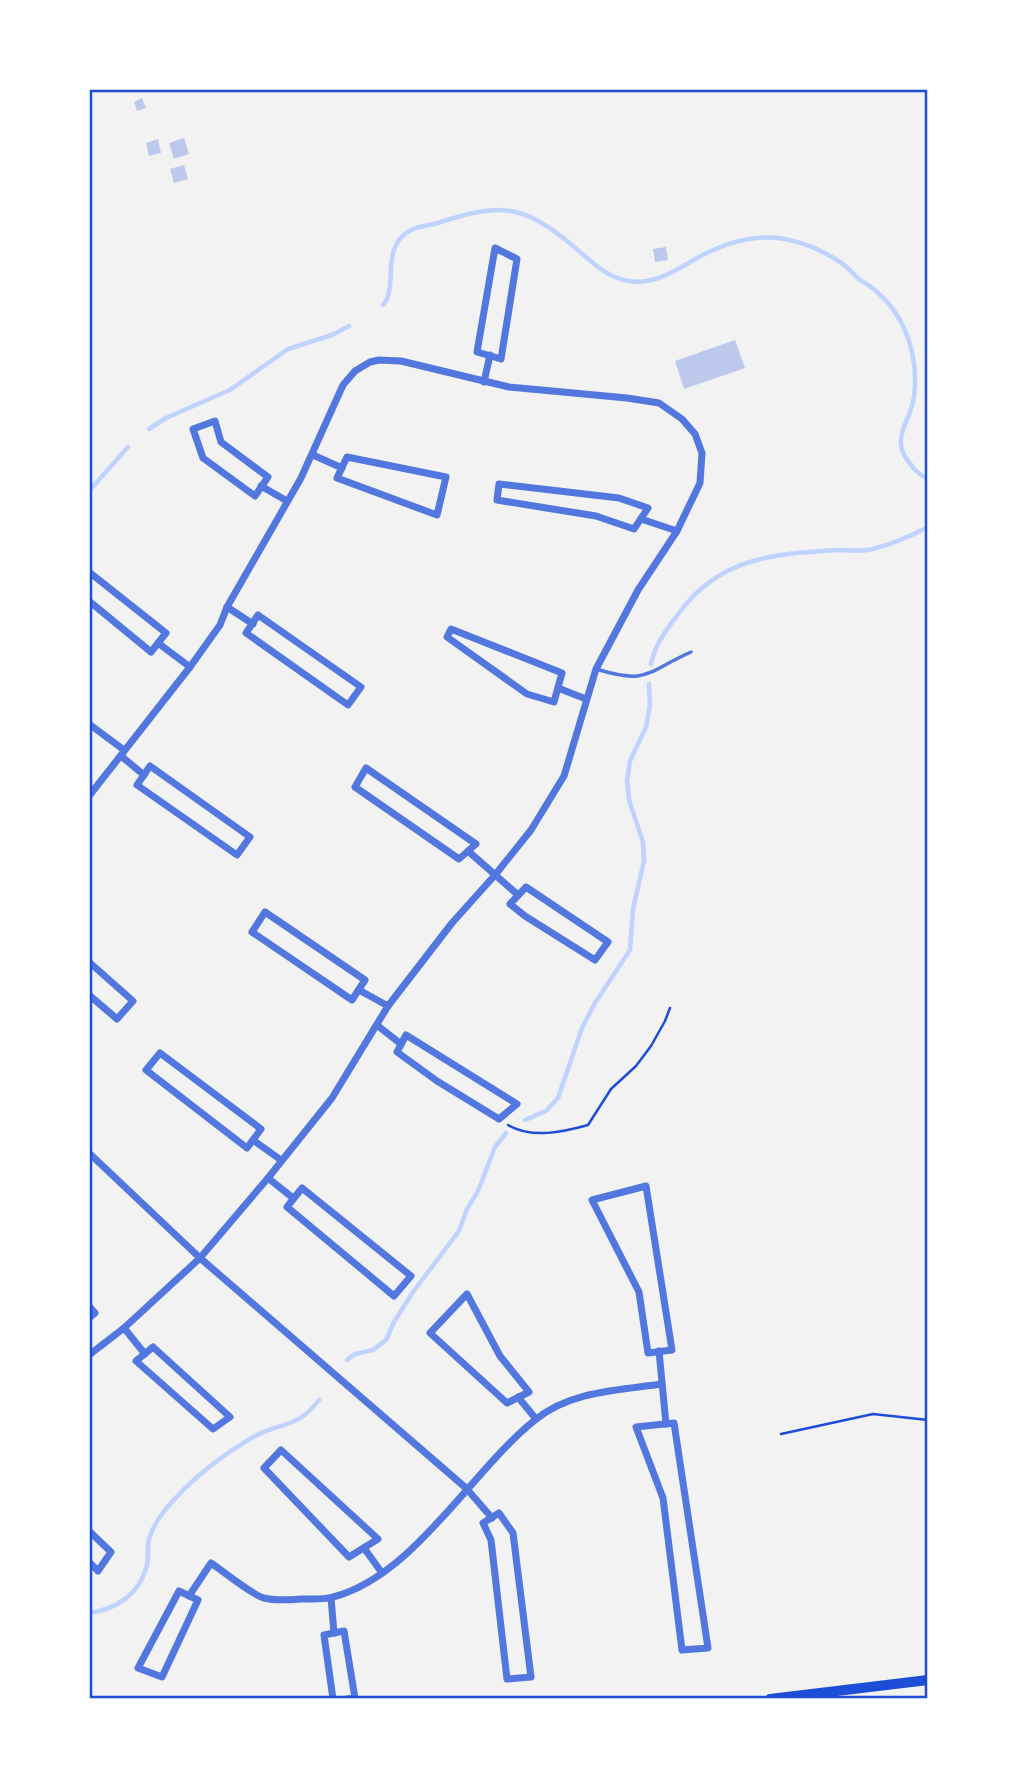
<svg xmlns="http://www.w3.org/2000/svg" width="1017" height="1788" font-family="Karla,sans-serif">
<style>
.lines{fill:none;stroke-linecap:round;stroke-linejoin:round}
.stream{stroke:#bfd3fe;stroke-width:4.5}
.building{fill:#bdc9ec}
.path{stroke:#1d4ed8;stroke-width:2.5}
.service{stroke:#5277de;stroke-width:3.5}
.minor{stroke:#5277de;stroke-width:7}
.secondary{stroke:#1d4ed8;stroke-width:10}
.neatline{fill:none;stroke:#1d4ed8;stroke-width:2.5}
</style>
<rect width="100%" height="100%" fill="#f2f2f2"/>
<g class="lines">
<g class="stream">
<path d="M383,305C399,288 379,246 411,230C419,226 432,225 441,222C500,203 523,204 572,245C589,259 606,278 629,281C653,285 673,272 692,261C745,230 789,229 840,262C848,267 853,274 860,280C866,284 872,287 877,292C907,318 919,359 914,397C911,421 890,438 908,461C914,469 919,475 928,479"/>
<polyline points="149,429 166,418 230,390 288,349 332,335 349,326"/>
<polyline points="89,491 128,447"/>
<path d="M651,664C655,644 667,629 679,613C719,558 772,554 836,550C848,550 862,552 873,549C892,544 911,536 928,527"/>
<polyline points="525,1120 546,1111 558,1098 582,1028 595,1003 630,950 633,909 644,861 643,842 629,800 627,781 630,761 646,727 650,705 649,684"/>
<polyline points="347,1360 355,1354 373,1350 386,1340 394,1322 413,1292 459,1231 467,1209 478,1191 495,1147 506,1133"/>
<path d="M89,1613C117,1609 140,1594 147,1565C149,1557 147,1547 149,1539C153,1525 162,1513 172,1502C196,1475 224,1454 255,1436C283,1421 297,1429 319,1400"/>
</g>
</g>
<g class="building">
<polygon points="142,98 146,108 137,111 134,102"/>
<polygon points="184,138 189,154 174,159 169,143"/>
<polygon points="158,139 161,153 149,156 146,143"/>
<polygon points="184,165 188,179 174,183 170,169"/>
<polygon points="666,247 668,260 655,262 653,249"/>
<polygon points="735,340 745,368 684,389 675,361"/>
</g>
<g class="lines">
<g class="path">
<path d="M508,1125C532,1139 563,1132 588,1125L611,1089L636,1066L651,1046L665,1021L670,1008"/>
<polyline points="781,1434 873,1414 928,1420"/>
</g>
<path class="service" d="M596,669C648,685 646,672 691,652"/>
<g class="minor">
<polygon points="495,248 517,259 501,359 477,352"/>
<polyline points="484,382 490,355"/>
<polygon points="215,421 221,442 268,477 255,496 203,458 193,429"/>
<polyline points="313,455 342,468"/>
<polygon points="347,457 446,477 437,515 337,478"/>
<polygon points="499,484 619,498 648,508 634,529 596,516 497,500"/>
<polyline points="261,486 287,501"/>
<polyline points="641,519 677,531"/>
<polyline points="89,572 166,633 151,652 89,601"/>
<polyline points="227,607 253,624"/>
<polygon points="258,615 361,687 348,705 246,633"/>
<polygon points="451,629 562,673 554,702 527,694 447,637"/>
<polyline points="158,643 190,667"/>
<polyline points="558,688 586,699"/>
<polyline points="89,724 124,750"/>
<polyline points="121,756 144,775"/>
<polygon points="150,766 250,837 237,855 137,785"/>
<polygon points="366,768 476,844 459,859 355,787"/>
<polyline points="89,796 190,667 220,625 227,607 301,478 343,385 355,371 370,362 379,360 401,361 509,387 627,398 659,403 682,419 695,434 702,453 700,483 677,531 638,590 596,669 564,776 531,830 495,875 452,923 388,1006 332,1098 268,1178 200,1258 124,1328 89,1355"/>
<polyline points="468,851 518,895"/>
<polygon points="526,887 608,942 595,960 525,916 510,904"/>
<polygon points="265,912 365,980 352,1000 252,932"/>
<polyline points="89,962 133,1001 117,1019 89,995"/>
<polyline points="359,990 388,1006"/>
<polyline points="378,1026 401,1044"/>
<polygon points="406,1035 517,1104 499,1119 437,1081 397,1052"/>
<polygon points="160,1053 261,1129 247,1148 146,1070"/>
<polyline points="253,1140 281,1160"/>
<polyline points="89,1153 200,1258 466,1488 492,1518"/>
<polyline points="268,1178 293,1198"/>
<polygon points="646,1186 672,1350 648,1353 639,1292 592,1200"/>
<polygon points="302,1188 411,1276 394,1296 287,1207"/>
<polygon points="467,1294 500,1356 529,1392 507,1403 430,1333"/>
<polyline points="89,1306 95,1313 89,1318"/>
<polyline points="124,1328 145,1354"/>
<polygon points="153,1347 230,1417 213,1429 136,1361"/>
<polyline points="659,1351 666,1424"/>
<polyline points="518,1397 536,1419"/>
<polygon points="674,1423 708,1648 682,1650 663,1498 636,1427"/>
<polygon points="281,1450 378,1539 349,1557 264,1468"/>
<polygon points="499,1513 513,1533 531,1677 507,1679 491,1540 483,1523"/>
<polyline points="89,1531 111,1552 98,1571 89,1562"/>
<polyline points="364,1548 382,1573"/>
<polygon points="179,1591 198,1600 162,1677 138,1668"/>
<path d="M189,1596L211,1563C223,1571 252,1595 264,1598C275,1601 289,1600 301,1599C311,1599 323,1600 333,1597C414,1576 471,1471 535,1420C570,1391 619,1390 662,1384"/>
<polyline points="331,1598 334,1633"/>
<polyline points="333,1699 324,1635 344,1631 355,1698 347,1699"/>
</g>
<polyline class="secondary" points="770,1699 928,1680"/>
</g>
<rect width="1017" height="1788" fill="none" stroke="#ffffff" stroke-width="182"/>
<rect x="91" y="91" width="835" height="1606" class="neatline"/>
</svg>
